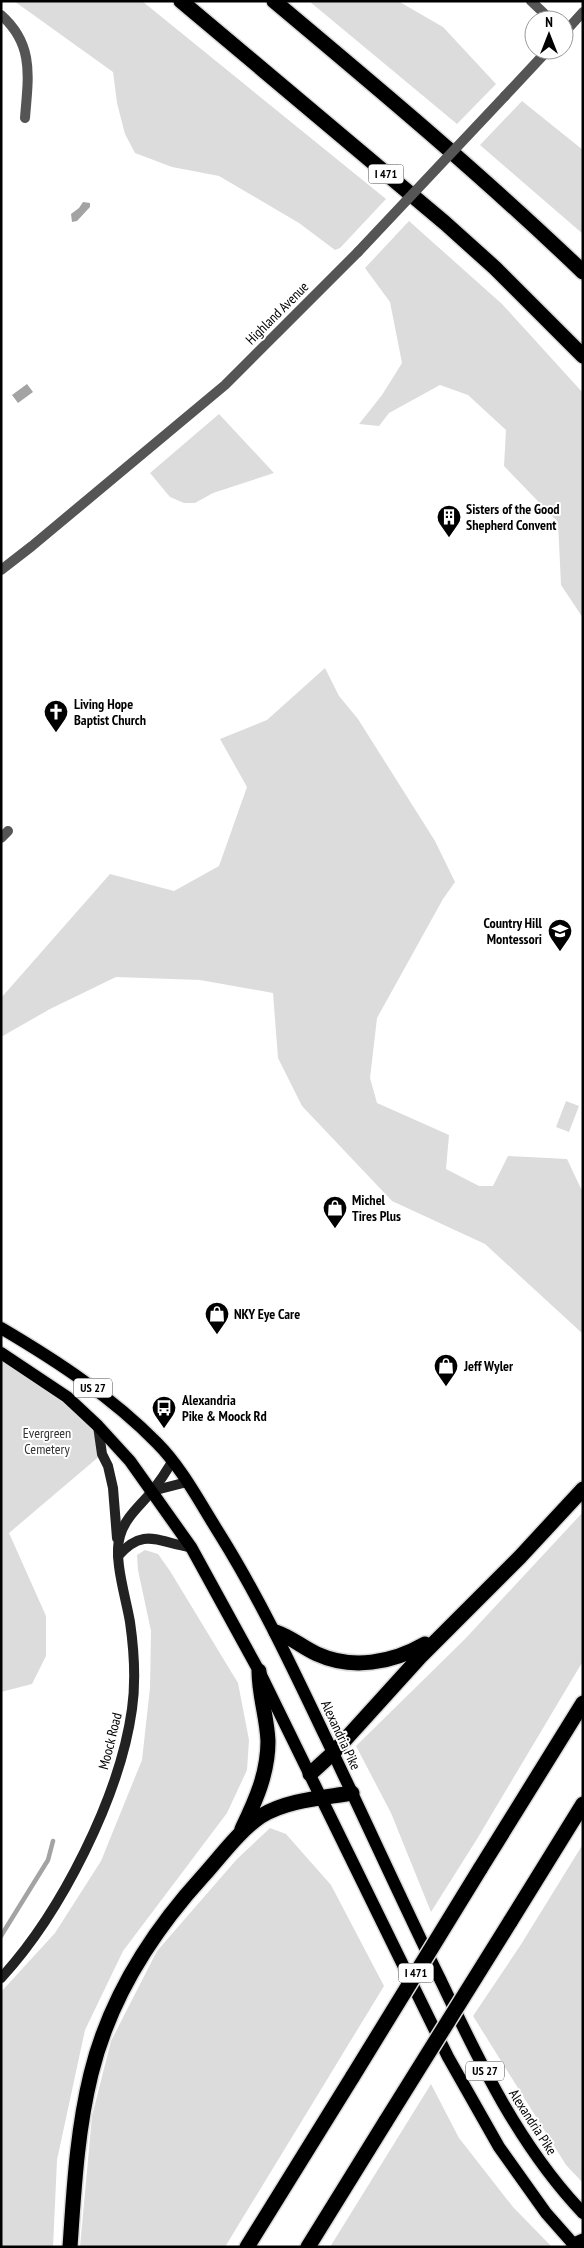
<svg xmlns="http://www.w3.org/2000/svg" width="584" height="2248" font-family="'PT Sans Narrow',sans-serif">
<style>
.green{fill:#dcdcdc}
.water{fill:#a3a3a3}
.lines{fill:none;stroke-linecap:round;stroke-linejoin:round}
.stream{stroke:#a3a3a3;stroke-width:4.5}
.primary-casing{stroke:#dbdbdb;stroke-width:15}
.motorway-casing{stroke:#dbdbdb;stroke-width:18}
.minor{stroke:#555;stroke-width:10}
.tertiary{stroke:#555;stroke-width:10}
.secondary{stroke:#222;stroke-width:10}
.primary{stroke:#000;stroke-width:12}
.motorway{stroke:#000;stroke-width:15}
.motorway-bridge-casing{stroke:#dbdbdb;stroke-width:18;stroke-linecap:butt}
.tertiary-bridge{stroke:#555;stroke-width:10}
.motorway-bridge{stroke:#000;stroke-width:15}
.labels{text-anchor:middle;stroke-width:4;stroke-linejoin:round;paint-order:stroke}
.shield{fill:#fff;stroke:#4c4c4c;stroke-width:1}
.shield-label{font-size:12px;font-weight:bold;fill:#000}
.street-label{font-size:14px;fill:#000;stroke:#fff}
.poi-label{font-size:14px;font-weight:bold;fill:#000;stroke:#fff;text-anchor:start}
.park-label{font-size:14px;fill:#333;stroke:#fff}
</style>
<rect width="100%" height="100%" fill="#fff"/>
<g class="green">
<polygon points="14,1 142,1 386,199 340,248 335,250 299,223 219,176 172,167 135,153 125,134 117,103 113,72"/>
<polygon points="309,1 398,1 443,27 496,84 457,124"/>
<polygon points="522,101 583,150 583,234 480,145"/>
<polygon points="409,221 502,304 583,393 583,618 561,585 558,522 504,466 506,430 468,395 440,385 389,413 379,426 359,424 382,395 402,363 390,302 365,268"/>
<polygon points="219,414 274,473 213,493 195,503 184,503 170,497 150,473"/>
<polygon points="325,668 339,696 358,719 435,841 455,882 443,899 377,1018 370,1078 377,1103 449,1135 446,1169 479,1186 493,1186 508,1156 567,1159 583,1193 583,1334 485,1244 392,1201 302,1106 278,1058 273,993 200,980 116,977 50,1009 1,1037 1,998 110,874 174,891 219,866 247,787 220,739 267,720"/>
<polygon points="566,1101 579,1106 569,1132 556,1127"/>
<polygon points="1,1353 98,1426 102,1454 9,1533 46,1616 46,1656 32,1684 1,1692"/>
<polygon points="583,1512 583,1661 477,1839 431,1912 391,1813 356,1746 465,1639"/>
<polygon points="145,1550 158,1554 170,1571 238,1683 249,1740 247,1770 227,1813 123,1951 85,2030 57,2160 53,2247 1,2247 1,1992 55,1933 101,1861 142,1760 150,1688 151,1631 138,1570 137,1555"/>
<polygon points="270,1828 286,1834 331,1885 384,1986 225,2247 80,2247 92,2116 111,2041 157,1951 237,1859"/>
<polygon points="583,1844 583,2183 566,2165 473,2016 520,1946"/>
<polygon points="431,2084 459,2138 513,2207 552,2247 330,2247"/>
</g>
<g class="water">
<polygon points="83,202 90,203 90,207 77,221 72,222 71,214 79,208"/>
<polygon points="27,384 33,392 18,403 12,395"/>
</g>
<g class="lines">
<polyline class="stream" points="1,1936 48,1860 53,1841"/>
<defs>
<g id="primary">
<path d="M1,1328C57,1361 112,1397 157,1443C182,1468 200,1503 219,1533C259,1597 291,1665 324,1734C363,1815 400,1897 440,1979C479,2061 519,2146 583,2213"/>
<polyline points="1,1353 67,1397 98,1426 130,1461 191,1547 259,1671 448,2057 499,2147 546,2213 576,2247"/>
</g>
<g id="motorway">
<polyline points="181,1 445,223 495,268 583,356"/>
<path d="M274,1C379,89 484,177 583,272"/>
<path d="M276,1632C291,1637 302,1647 317,1654C352,1670 392,1663 425,1644"/>
<polyline points="310,1774 333,1753 420,1657 520,1557 583,1489"/>
<path d="M242,1829C256,1800 268,1773 268,1741C267,1717 259,1695 259,1671"/>
<polyline points="480,1869 583,1703"/>
<polyline points="510,1922 583,1804"/>
<polyline points="574,2245 583,2241"/>
<path d="M70,2247C74,2189 77,2131 91,2074C109,2000 152,1932 203,1876C221,1856 239,1831 261,1816C287,1800 322,1798 352,1793"/>
<polyline points="247,2247 353,2076"/>
<polyline points="308,2247 386,2121"/>
</g>
</defs>
<use href="#primary" class="primary-casing"/>
<use href="#motorway" class="motorway-casing"/>
<g class="minor">
<polyline points="531,1 551,20"/>
<path d="M1,15C35,45 28,78 25,118"/>
<polyline points="1,838 8,831"/>
</g>
<g class="tertiary">
<polyline points="564,33 583,12"/>
<polyline points="505,96 548,50"/>
<polyline points="1,570 32,546 225,385 358,252"/>
</g>
<g class="secondary">
<polyline points="98,1426 102,1454 108,1466 113,1488 117,1538"/>
<polyline points="152,1491 187,1482"/>
<path d="M118,1556C144,1526 159,1543 191,1547"/>
<path d="M1,1978C61,1913 120,1796 132,1709C136,1681 134,1650 130,1622C126,1598 113,1558 120,1536C125,1517 141,1505 153,1490C160,1481 166,1472 172,1462"/>
</g>
<use href="#primary" class="primary"/>
<use href="#motorway" class="motorway"/>
<defs>
<g id="motorway-bridge">
<polyline points="353,2076 480,1869"/>
<polyline points="386,2121 510,1922"/>
</g>
</defs>
<use href="#motorway-bridge" class="motorway-bridge-casing"/>
<polyline class="tertiary-bridge" points="358,252 505,96"/>
<use href="#motorway-bridge" class="motorway-bridge"/>
</g>
<defs>
<symbol id="building-pin" viewBox="-11 -11 22 30"><path d="M0 17L-7.5 6A9.5 9.5 0 1 1 7.5 6Z" fill="#000" stroke="#fff"/><path d="M-4-6H4V6H1V3H-1V6H-4ZM-2.5-4.3h1.7v1.8h-1.7ZM.8-4.3h1.7v1.8H.8ZM-2.5-1h1.7V.8h-1.7ZM.8-1h1.7V.8H.8Z" fill="#fff"/></symbol>
<symbol id="church-pin" viewBox="-11 -11 22 30"><path d="M0 17L-7.5 6A9.5 9.5 0 1 1 7.5 6Z" fill="#000" stroke="#fff"/><path d="M-1.2-6h2.4v3.5h3.3v2.4h-3.3V6h-2.4V-.1h-3.3v-2.4h3.3Z" fill="#fff"/></symbol>
<symbol id="school-pin" viewBox="-11 -11 22 30"><path d="M0 17L-7.5 6A9.5 9.5 0 1 1 7.5 6Z" fill="#000" stroke="#fff"/><path d="M0-5L7-2L0 1L-7-2ZM-4 1L0 2.5L4 1V4Q0 6-4 4Z" fill="#fff"/></symbol>
<symbol id="shop-pin" viewBox="-11 -11 22 30"><path d="M0 17L-7.5 6A9.5 9.5 0 1 1 7.5 6Z" fill="#000" stroke="#fff"/><path d="M-5-2.5h2.3a2.7 3.5 0 0 1 5.4 0H5L5.5 6h-11ZM-1.5-2.5h3a1.5 2.3 0 0 0-3 0Z" fill="#fff"/></symbol>
<symbol id="bus-pin" viewBox="-11 -11 22 30"><path d="M0 17L-7.5 6A9.5 9.5 0 1 1 7.5 6Z" fill="#000" stroke="#fff"/><path d="M-5-6H5V4H4V6H2V4H-2V6H-4V4H-5ZM-3.5-4V0h7V-4ZM-3.5 1.2v1.5H-2V1.2ZM2 1.2v1.5H3.5V1.2Z" fill="#fff"/></symbol>
</defs>
<g fill-rule="evenodd">
<use href="#building-pin" x="435" y="503" width="28" height="38"/>
<use href="#church-pin" x="42" y="698" width="28" height="38"/>
<use href="#school-pin" x="546" y="917" width="28" height="38"/>
<use href="#shop-pin" x="321" y="1194" width="28" height="38"/>
<use href="#shop-pin" x="203" y="1300" width="28" height="38"/>
<use href="#shop-pin" x="432" y="1352" width="28" height="38"/>
<use href="#bus-pin" x="150" y="1394" width="28" height="38"/>
</g>
<g class="labels">
<g class="shield">
<rect x="368.5" y="164.5" width="35" height="19" rx="4"/>
<rect x="74" y="1378.5" width="38" height="19" rx="4"/>
<rect x="398.5" y="1963.5" width="35" height="19" rx="4"/>
<rect x="466" y="2061.5" width="38" height="19" rx="4"/>
</g>
<g class="shield-label">
<text x="386" y="178">I 471</text>
<text x="93" y="1392">US 27</text>
<text x="416" y="1977">I 471</text>
<text x="485" y="2075">US 27</text>
</g>
<g class="street-label">
<text transform="translate(277 313) rotate(-45)" y="5">Highland Avenue</text>
<text transform="translate(341 1735) rotate(65)" y="5">Alexandria Pike</text>
<text transform="translate(110 1741) rotate(-76)" y="5">Moock Road</text>
<text transform="translate(533 2122) rotate(57)" y="5">Alexandria Pike</text>
</g>
<g class="poi-label">
<text x="466" y="514">Sisters of the Good<tspan x="466" dy="16">Shepherd Convent</tspan></text>
<text x="74" y="709">Living Hope<tspan x="74" dy="16">Baptist Church</tspan></text>
<text x="542" y="928" text-anchor="end">Country Hill<tspan x="542" dy="16">Montessori</tspan></text>
<text x="352" y="1205">Michel<tspan x="352" dy="16">Tires Plus</tspan></text>
<text x="234" y="1319">NKY Eye Care</text>
<text x="464" y="1371">Jeff Wyler</text>
<text x="182" y="1405">Alexandria<tspan x="182" dy="16">Pike &amp; Moock Rd</tspan></text>
</g>
<g class="park-label">
<text x="47" y="1438">Evergreen<tspan x="47" dy="16">Cemetery</tspan></text>
</g>
</g>
<rect width="584" height="2248" fill="none" stroke="#000000" stroke-width="5"/>
<g transform="translate(549 35)"><circle r="24" fill="#ffffff" stroke="#999999"/>
<path d="M0-4L9 19L0 12L-9 19Z" fill="#000000"/>
<text y="-8" font-size="14" font-weight="bold" text-anchor="middle" fill="#000000">N</text>
</g>
</svg>
